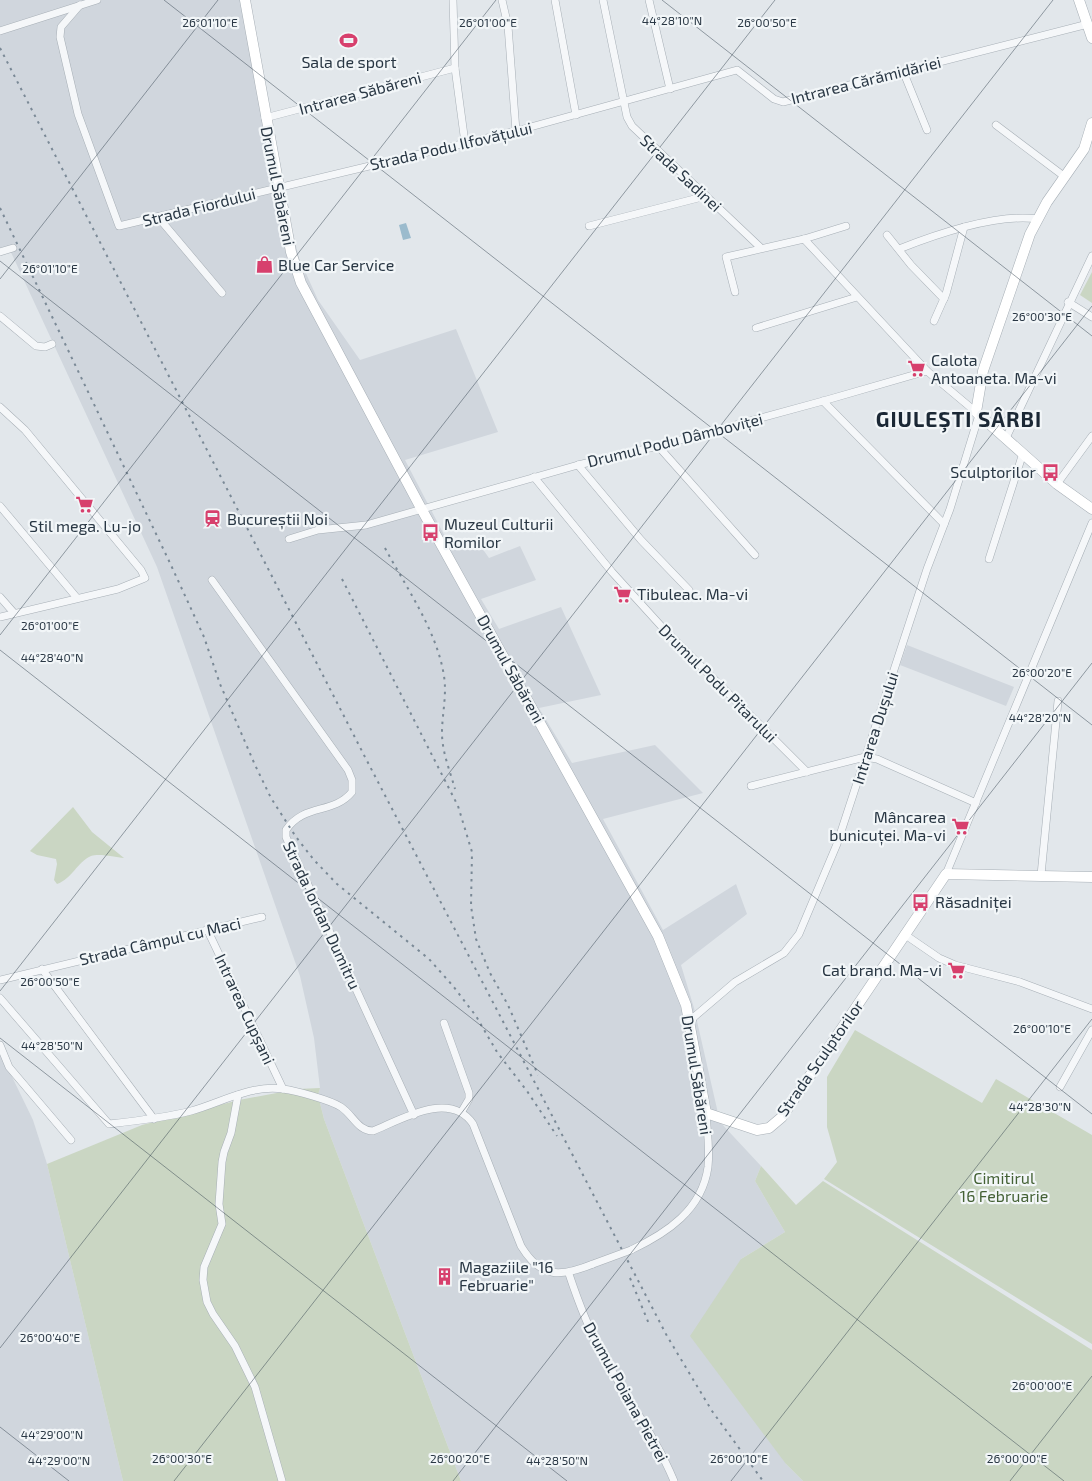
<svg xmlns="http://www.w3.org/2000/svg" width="1092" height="1481" font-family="'Exo 2',sans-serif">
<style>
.built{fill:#d0d6dd}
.green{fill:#cad6c3}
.water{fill:#9bbbcd}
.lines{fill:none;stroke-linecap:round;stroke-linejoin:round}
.street-casing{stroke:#a7afb6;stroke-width:8}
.secondary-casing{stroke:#a7afb6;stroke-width:11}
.street{stroke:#f5f7f9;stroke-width:7}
.secondary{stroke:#fff;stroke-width:10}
.rail{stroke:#7a8996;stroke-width:2;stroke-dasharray:2.5 5;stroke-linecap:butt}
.street-bridge-casing{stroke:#a7afb6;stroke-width:8;stroke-linecap:butt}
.street-bridge{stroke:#f5f7f9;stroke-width:7}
.ticks{fill:none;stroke:#293744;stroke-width:1;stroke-opacity:0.45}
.labels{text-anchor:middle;stroke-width:4.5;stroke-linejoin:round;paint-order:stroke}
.poi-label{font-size:16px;fill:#293744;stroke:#f2f6f8;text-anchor:start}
.street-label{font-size:16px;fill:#293744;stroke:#f2f6f8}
.park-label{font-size:16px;fill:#446135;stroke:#f2f6f8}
.district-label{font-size:21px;font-weight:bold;letter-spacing:1px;fill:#1b2835;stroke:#f2f6f8}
.ticks-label{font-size:12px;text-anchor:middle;fill:#293744;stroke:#f2f6f8;stroke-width:4.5;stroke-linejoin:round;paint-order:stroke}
</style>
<rect width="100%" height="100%" fill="#e2e7eb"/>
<g class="built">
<polygon points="0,0 248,0 282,189 299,258 318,300 360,360 456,329 498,432 405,460 452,550 477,541 489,558 520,546 536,580 481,599 499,629 561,607 601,695 539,708 572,763 655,745 703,793 603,819 663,930 736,884 747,914 681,965 694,1008 720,1122 761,1166 755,1181 785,1232 741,1259 786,1464 803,1481 461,1481 324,1119 318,1095 320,1088 314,1038 300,976 157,567 9,248 0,250"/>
<polygon points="907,645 1014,687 1006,706 900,665"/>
<polygon points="0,1052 33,1120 47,1164 123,1481 0,1481"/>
</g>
<g class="green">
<polygon points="1092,272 1092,303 1080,295"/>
<path d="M73,807L92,832L124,858C115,857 99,853 91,856C77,862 72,879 57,884L54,880L57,864L56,859L37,855L30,851Z"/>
<polygon points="855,1030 982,1103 996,1079 1092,1135 1092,1344 824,1179 837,1162 827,1127 827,1077"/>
<polygon points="320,1088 318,1095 324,1119 461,1481 123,1481 47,1164 142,1125 239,1100 298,1089"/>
<polygon points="761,1166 796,1205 823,1181 1092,1350 1092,1481 803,1481 786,1464 690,1336 741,1259 785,1232 755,1181"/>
</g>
<polygon class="water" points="406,223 411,238 403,240 399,225"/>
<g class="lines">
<defs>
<g id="street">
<polyline points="453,0 455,68 465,143"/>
<polyline points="502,0 508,26 516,131"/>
<polyline points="555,0 576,115"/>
<polyline points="603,0 627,117 632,126 761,248"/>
<polyline points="649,0 670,89"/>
<polyline points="80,5 61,27 60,37 78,114 119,226 516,131 737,70 774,99 783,102 1088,24"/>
<polyline points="0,31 97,0"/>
<polyline points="903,71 927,130"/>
<polyline points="265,118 455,68"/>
<polyline points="996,125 1065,177"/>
<polyline points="158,217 222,293"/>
<polyline points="589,226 706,196"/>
<polyline points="887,235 911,265 944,299"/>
<polyline points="804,239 927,371 976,412"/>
<path d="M899,249C937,234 996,213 1038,219"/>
<polyline points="0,252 13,248"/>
<polyline points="735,292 726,257 804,239 846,226"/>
<polyline points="1068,302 1092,317"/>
<polyline points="0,316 36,346 45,347 52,344"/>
<polyline points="934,321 946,294 964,227"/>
<polyline points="756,328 857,297"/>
<polyline points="823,401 944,524"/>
<polyline points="0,407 25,430 141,570 145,578 118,589 0,617"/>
<polyline points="1006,438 1092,256"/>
<polyline points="658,446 755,555"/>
<polyline points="578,465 641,540 689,590"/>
<polyline points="534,477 612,572 662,627 807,772"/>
<polyline points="1057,484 1092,436"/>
<polyline points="0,506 77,598"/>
<polyline points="289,539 318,530 366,525 578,465 658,446 823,401 927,371"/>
<polyline points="989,559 1023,453"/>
<path d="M212,580L348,770L352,780V792C333,815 304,803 286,830V837L414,1115"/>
<polyline points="0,597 14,613"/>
<polyline points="751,786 865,757 877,759 976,803"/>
<polyline points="946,874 1092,523"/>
<polyline points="1041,875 1058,701"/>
<polyline points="207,929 283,1089"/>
<polyline points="904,934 939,958 955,965 1020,982 1092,1009"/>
<polyline points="42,969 154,1119"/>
<polyline points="0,980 262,917"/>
<path d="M0,998L109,1124C136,1121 164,1118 191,1111C220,1103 252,1084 283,1089C297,1091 330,1100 341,1107C353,1115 358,1131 373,1131C402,1119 450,1090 473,1124L521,1246C541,1279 561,1277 593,1264"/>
<polyline points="444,1023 469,1093 469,1099 462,1111"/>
<polyline points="691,1023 694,1017 735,982 784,953 799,934 837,844 927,569 950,509 979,415"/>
<polyline points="0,1045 9,1067 71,1140"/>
<polyline points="1060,1087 1092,1030"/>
<polyline points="238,1095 231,1133 224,1152 222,1162 219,1204 222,1224 204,1267 203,1280 207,1302 213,1314 235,1346 255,1387 282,1481"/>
<path d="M631,1250C667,1233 702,1210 708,1167C710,1149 707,1130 706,1113"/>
<path d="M569,1274C578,1301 587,1326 601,1351C624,1395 655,1435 674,1481"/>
</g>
<g id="secondary">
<polyline points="245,0 291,252 301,283 422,510 658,936 686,1005 706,1113 757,1130 769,1128 782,1117 946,874 1092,877"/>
<polyline points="1079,0 1092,38"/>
<polyline points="1092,123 1084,149 1047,202 1030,234 983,371 976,412 1057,484 1092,509"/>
</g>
</defs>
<use href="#street" class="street-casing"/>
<use href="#secondary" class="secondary-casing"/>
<use href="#street" class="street"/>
<use href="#secondary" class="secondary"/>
<g class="rail">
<polyline points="0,48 365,757 667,1336 712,1411 763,1481"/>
<polyline points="0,208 170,563 204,637 220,684 255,765 271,798 296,837 314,860 337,884 429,959 453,986 476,1016 497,1052 527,1091 557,1136"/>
<path d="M385,548C407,589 437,631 444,676C447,696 442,714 442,733C442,752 450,771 455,789"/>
<polyline points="342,579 458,806 472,852 471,906 476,939 490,973 508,1005 538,1075"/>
<polyline points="630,1278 649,1324"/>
</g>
<defs>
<polyline id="street-bridge" points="593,1264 631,1250"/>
</defs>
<use href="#street-bridge" class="street-bridge-casing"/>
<use href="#street-bridge" class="street-bridge"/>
</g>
<path class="ticks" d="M164,0L1092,725M662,0L1092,336M0,261L1092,1114M0,279L218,0M0,635L496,0M0,650L1064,1481M0,991L775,0M0,1038L567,1481M0,1348L1053,0M0,1427L69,1481M174,1481L1092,306M453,1481L1092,663M731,1481L1092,1019M1010,1481L1092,1376"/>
<defs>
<symbol id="stadium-bare" viewBox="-9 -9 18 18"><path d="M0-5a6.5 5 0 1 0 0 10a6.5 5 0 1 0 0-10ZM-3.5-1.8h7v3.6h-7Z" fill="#d7406d" stroke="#f2f6f8" stroke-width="2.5" paint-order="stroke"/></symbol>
<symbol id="shop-bare" viewBox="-9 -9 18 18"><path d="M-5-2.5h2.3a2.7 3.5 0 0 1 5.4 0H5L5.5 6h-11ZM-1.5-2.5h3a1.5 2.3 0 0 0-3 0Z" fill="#d7406d" stroke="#f2f6f8" stroke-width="2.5" paint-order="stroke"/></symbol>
<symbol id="supermarket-bare" viewBox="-9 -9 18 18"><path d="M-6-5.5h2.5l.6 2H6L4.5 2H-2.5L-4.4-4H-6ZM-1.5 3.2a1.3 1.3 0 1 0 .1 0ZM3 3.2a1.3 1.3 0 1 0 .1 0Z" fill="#d7406d" stroke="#f2f6f8" stroke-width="2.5" paint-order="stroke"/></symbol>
<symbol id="bus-bare" viewBox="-9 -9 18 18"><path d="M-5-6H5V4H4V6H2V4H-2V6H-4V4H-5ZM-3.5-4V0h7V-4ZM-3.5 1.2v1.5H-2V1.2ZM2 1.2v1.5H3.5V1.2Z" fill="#d7406d" stroke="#f2f6f8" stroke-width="2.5" paint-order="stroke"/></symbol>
<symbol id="station-bare" viewBox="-9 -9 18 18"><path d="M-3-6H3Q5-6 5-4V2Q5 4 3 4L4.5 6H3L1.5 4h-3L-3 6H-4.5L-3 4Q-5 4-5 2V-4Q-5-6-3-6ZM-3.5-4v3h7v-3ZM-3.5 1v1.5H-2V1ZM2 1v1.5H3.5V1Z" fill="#d7406d" stroke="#f2f6f8" stroke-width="2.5" paint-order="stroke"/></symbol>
<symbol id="building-bare" viewBox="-9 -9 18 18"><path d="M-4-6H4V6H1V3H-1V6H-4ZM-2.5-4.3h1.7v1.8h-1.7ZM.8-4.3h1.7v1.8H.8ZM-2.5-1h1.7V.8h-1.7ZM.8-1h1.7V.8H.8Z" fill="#d7406d" stroke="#f2f6f8" stroke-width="2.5" paint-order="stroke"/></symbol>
</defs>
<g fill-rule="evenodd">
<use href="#stadium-bare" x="336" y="28" width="25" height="25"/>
<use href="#shop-bare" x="252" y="252" width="25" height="25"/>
<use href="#supermarket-bare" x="904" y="356" width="25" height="25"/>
<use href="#bus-bare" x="1038" y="460" width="25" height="25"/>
<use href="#supermarket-bare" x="72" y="492" width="25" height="25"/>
<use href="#station-bare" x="200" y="506" width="25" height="25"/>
<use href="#bus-bare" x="418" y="520" width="25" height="25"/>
<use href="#supermarket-bare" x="610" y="582" width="25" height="25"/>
<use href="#supermarket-bare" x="948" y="814" width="25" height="25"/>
<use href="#bus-bare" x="908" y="890" width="25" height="25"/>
<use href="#supermarket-bare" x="944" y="958" width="25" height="25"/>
<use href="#building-bare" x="432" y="1264" width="25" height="25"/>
</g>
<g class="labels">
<g class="poi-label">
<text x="349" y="68" text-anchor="middle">Sala de sport</text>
<text x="278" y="271">Blue Car Service</text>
<text x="931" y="366">Calota<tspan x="931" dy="18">Antoaneta. Ma-vi</tspan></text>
<text x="1036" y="478" text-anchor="end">Sculptorilor</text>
<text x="227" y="525">Bucureștii Noi</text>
<text x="444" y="530">Muzeul Culturii<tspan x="444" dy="18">Romilor</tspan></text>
<text x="85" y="532" text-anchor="middle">Stil mega. Lu-jo</text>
<text x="637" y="600">Tibuleac. Ma-vi</text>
<text x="946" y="823" text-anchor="end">Mâncarea<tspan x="946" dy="18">bunicuței. Ma-vi</tspan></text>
<text x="935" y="908">Răsadniței</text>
<text x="942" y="976" text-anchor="end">Cat brand. Ma-vi</text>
<text x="459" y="1273">Magaziile "16<tspan x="459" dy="18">Februarie"</tspan></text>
</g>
<g class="street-label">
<text transform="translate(866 80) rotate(-14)" y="6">Intrarea Cărămidăriei</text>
<text transform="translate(360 93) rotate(-15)" y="6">Intrarea Săbăreni</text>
<text transform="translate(451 146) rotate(-13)" y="6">Strada Podu Ilfovățului</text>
<text transform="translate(681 173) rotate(43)" y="6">Strada Sadinei</text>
<text transform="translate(278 186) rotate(79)" y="6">Drumul Săbăreni</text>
<text transform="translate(199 207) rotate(-14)" y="6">Strada Fiordului</text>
<text transform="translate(675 440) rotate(-14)" y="6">Drumul Podu Dâmboviței</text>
<text transform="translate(511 669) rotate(61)" y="6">Drumul Săbăreni</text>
<text transform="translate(718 683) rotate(45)" y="6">Drumul Podu Pitarului</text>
<text transform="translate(875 728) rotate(-72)" y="6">Intrarea Dușului</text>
<text transform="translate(322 915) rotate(65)" y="6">Strada Iordan Dumitru</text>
<text transform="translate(160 941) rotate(-13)" y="6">Strada Câmpul cu Maci</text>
<text transform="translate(245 1009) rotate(65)" y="6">Intrarea Cupșani</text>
<text transform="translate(820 1058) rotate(-55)" y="6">Strada Sculptorilor</text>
<text transform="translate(697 1075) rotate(81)" y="6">Drumul Săbăreni</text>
<text transform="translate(626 1392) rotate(61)" y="6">Drumul Poiana Pietrei</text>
</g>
<g class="park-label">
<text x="1004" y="1184">Cimitirul<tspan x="1004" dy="18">16 Februarie</tspan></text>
</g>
<g class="district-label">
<text x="959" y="427">GIULEŞTI SÂRBI</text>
</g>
</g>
<g class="ticks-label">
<text x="672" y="25">44°28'10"N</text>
<text x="210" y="27">26°01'10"E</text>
<text x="488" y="27">26°01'00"E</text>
<text x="767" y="27">26°00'50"E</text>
<text x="50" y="273">26°01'10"E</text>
<text x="1042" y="321">26°00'30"E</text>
<text x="50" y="630">26°01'00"E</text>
<text x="52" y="662">44°28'40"N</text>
<text x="1042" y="677">26°00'20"E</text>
<text x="1040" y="722">44°28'20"N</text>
<text x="50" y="986">26°00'50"E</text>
<text x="1042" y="1033">26°00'10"E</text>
<text x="52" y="1050">44°28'50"N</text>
<text x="1040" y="1111">44°28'30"N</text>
<text x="50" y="1342">26°00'40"E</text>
<text x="1042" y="1390">26°00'00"E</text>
<text x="52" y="1439">44°29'00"N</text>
<text x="182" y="1463">26°00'30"E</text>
<text x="460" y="1463">26°00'20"E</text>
<text x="739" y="1463">26°00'10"E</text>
<text x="1017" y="1463">26°00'00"E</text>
<text x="59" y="1465">44°29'00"N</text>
<text x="557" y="1465">44°28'50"N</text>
</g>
</svg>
